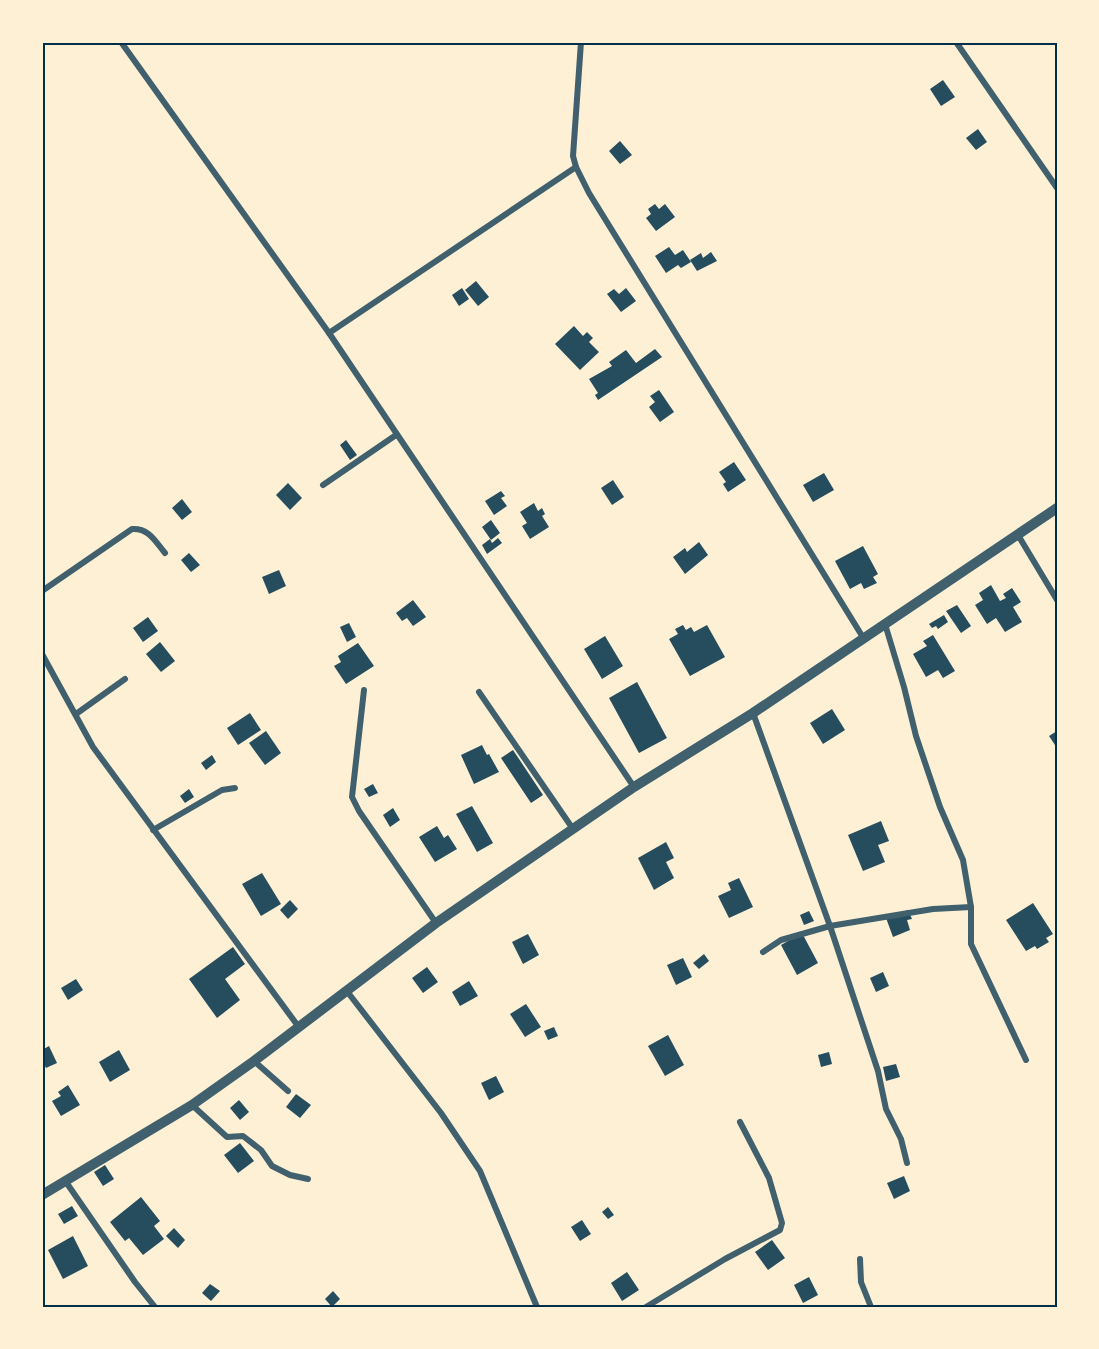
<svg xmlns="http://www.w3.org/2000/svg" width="1099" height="1349" font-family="Barlow,sans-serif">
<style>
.building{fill:#264d5e}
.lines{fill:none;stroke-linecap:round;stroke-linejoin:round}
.minor{stroke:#3f606c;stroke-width:6}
.tertiary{stroke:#3f606c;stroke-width:10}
.neatline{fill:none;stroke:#003049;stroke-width:2}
</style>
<rect width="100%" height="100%" fill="#fdf0d5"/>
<g class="building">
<polygon points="943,80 955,97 941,106 930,89"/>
<polygon points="978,129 987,142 976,150 966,138"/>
<polygon points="620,141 632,155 620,164 609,151"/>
<polygon points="655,204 659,209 665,204 675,217 656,231 646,218 651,214 648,209"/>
<polygon points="669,247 675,255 683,250 691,262 681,268 678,265 666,273 655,256"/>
<polygon points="711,252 717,261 697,271 690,260 701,253 703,258"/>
<polygon points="476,281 489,297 478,306 465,290"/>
<polygon points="462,288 469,299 459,306 452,295"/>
<polygon points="626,288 636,301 621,312 607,294 614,289 619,294"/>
<polygon points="574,326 583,336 587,332 593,338 589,342 599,352 580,370 555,344"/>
<polygon points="655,349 662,357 598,400 595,395 598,393 589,379 612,366 609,362 626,350 636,363"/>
<polygon points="659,390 674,412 660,422 649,407 655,402 650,396"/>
<polygon points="346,440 357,455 350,460 340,445"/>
<polygon points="734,462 746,480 728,492 723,484 726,482 719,472"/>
<polygon points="824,473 834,490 813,502 803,485"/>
<polygon points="613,480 624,497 612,505 601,488"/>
<polygon points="288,483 302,498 290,510 276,495"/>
<polygon points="501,491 505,496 501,498 507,506 494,515 485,501"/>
<polygon points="182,499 192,512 182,520 172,508"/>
<polygon points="534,503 538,511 542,508 545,514 542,516 549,527 530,539 522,526 527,523 520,512"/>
<polygon points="491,520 500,533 491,540 482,527"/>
<polygon points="498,538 502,543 487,554 482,545 490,539 492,543"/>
<polygon points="699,542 708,555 685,574 673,557 685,548 687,552"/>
<polygon points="863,546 878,574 873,577 877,583 864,589 861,583 850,589 835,561"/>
<polygon points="189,553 200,565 191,572 181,560"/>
<polygon points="279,570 286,586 269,594 262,577"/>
<polygon points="991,585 1000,601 1006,598 1003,594 1012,588 1021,602 1013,607 1022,622 1005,632 996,618 987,624 975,605 983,600 979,593"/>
<polygon points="413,600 426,617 413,626 407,618 402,621 396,613"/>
<polygon points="957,605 971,626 961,633 946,611"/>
<polygon points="944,615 948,622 938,629 936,626 932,628 929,624"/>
<polygon points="148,617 158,631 143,642 133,628"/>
<polygon points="349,623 356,637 347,642 340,627"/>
<polygon points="683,625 686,630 691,627 694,632 707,625 725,657 690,676 669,639 678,634 675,629"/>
<polygon points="933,635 955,671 943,678 938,670 926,677 913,654 927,646 923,641"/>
<polygon points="605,636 623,666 602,679 584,649"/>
<polygon points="160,642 175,661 161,672 146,654"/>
<polygon points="358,643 374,666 346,684 334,666 341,662 338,656"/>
<polygon points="637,682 667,738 639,753 609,698"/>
<polygon points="832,709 845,730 823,744 810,723"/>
<polygon points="250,713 261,730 238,745 227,728"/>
<polygon points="266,731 281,753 265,765 249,743"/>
<polygon points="1057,731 1057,748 1049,736"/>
<polygon points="482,745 487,755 489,754 499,772 474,784 461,755"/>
<polygon points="513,750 543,795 531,803 501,758"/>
<polygon points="212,755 216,762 206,770 201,763"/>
<polygon points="373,784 378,793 369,797 364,789"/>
<polygon points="189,789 194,797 185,803 180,796"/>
<polygon points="472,806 493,843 477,852 456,814"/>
<polygon points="393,808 400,820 390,827 383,815"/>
<polygon points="881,821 889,841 878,845 885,862 863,871 848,835"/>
<polygon points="437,826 444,838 448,835 457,849 435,862 419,837"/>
<polygon points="666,842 674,858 666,862 674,878 654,890 638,858"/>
<polygon points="262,873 281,904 261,916 242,884"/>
<polygon points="739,878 753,907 729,918 718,896 731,890 728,883"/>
<polygon points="290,900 298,909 288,919 280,910"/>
<polygon points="1033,903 1053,934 1046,938 1049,942 1037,949 1035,946 1026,951 1006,920"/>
<polygon points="908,910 912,919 907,920 910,930 893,937 886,918"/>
<polygon points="809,911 814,921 804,925 800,915"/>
<polygon points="802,933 818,963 797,975 781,945"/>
<polygon points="528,934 539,955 523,964 512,942"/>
<polygon points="233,947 245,964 225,979 240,1000 217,1018 189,979"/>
<polygon points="704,954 709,961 699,969 693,963"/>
<polygon points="683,958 692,977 676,985 667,965"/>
<polygon points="427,967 438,982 423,993 412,978"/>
<polygon points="883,972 889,986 876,992 870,978"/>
<polygon points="76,979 83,990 68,1000 61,988"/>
<polygon points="469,981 478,996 460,1006 452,992"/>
<polygon points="526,1004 541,1027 525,1037 510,1014"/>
<polygon points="554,1027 558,1036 548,1040 544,1031"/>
<polygon points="668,1035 684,1065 665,1076 648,1046"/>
<polygon points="49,1046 57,1063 46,1068 42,1060 42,1050"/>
<polygon points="119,1050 130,1070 110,1082 99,1062"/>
<polygon points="829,1052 832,1064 821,1067 818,1055"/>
<polygon points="896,1064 900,1077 886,1081 883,1067"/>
<polygon points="496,1076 504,1092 489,1100 481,1083"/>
<polygon points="68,1085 80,1105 61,1116 52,1101 61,1096 58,1092"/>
<polygon points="296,1094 311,1105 300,1118 286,1107"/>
<polygon points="239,1100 249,1112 240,1120 230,1108"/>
<polygon points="240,1143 254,1161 238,1173 224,1155"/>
<polygon points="105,1165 114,1179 103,1186 94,1172"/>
<polygon points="904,1176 910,1191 894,1199 887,1183"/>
<polygon points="141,1197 160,1221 154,1226 164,1239 143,1255 129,1238 125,1241 110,1222"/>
<polygon points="72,1206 78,1216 64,1224 58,1214"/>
<polygon points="608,1207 614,1215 608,1219 602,1212"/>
<polygon points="582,1220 591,1234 580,1241 571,1227"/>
<polygon points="174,1228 185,1240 178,1248 166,1236"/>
<polygon points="73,1236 88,1266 63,1279 48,1250"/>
<polygon points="772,1240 785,1258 768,1270 755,1252"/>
<polygon points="627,1272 639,1290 622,1301 611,1283"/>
<polygon points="809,1277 818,1295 803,1303 794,1285"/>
<polygon points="210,1284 220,1291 211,1301 202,1293"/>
<polygon points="333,1291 340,1299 332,1307 325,1299"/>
</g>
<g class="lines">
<g class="minor">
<polyline points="121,42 329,333 634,787"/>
<polyline points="581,42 573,156 576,167 589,193 864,639"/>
<polyline points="956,42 1057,188"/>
<polyline points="329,333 576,167"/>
<polyline points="323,485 396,435"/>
<polyline points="1018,535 1057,600"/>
<path d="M42,591L132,529C149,528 155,541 165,553"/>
<polyline points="885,624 904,687 916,736 940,807 963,860 971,907 971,944 1026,1060"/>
<polyline points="42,654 93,747 298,1026"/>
<polyline points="364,690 352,797 359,811 436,923"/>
<polyline points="479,692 573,829"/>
<polyline points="753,713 830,926 878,1071 886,1109 901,1139 907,1163"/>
<polyline points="76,714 125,679"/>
<polyline points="153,830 222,790 235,788"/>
<polyline points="763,952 781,940 830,926 933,909 971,907"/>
<polyline points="346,990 441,1113 480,1171 537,1307"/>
<polyline points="254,1061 288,1091"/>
<polyline points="192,1105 227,1137 243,1136 261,1150 272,1166 290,1175 308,1179"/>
<polyline points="66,1182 135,1282 155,1307"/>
<polyline points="860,1259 861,1282 871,1307"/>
<polyline points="646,1307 725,1259 780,1230 782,1223 769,1178 740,1122"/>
</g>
<polyline class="tertiary" points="42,1195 192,1105 254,1061 436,923 634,787 753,713 1057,508"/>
</g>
<rect width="1099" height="1349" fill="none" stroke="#fdf0d5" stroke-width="87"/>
<rect x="44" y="44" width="1012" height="1262" class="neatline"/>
</svg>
